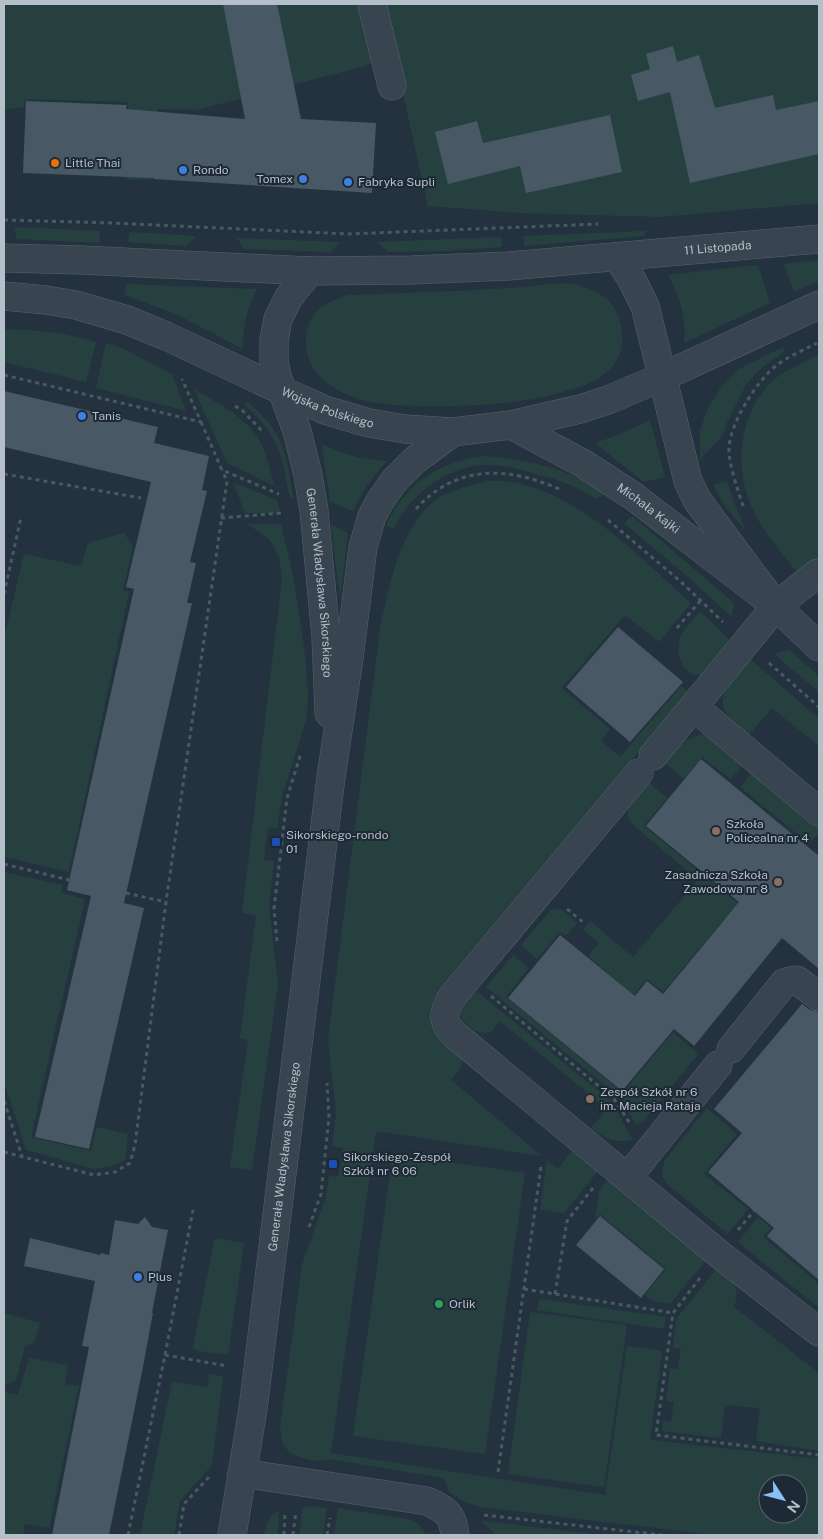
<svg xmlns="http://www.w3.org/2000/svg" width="823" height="1539" font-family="'Public Sans',sans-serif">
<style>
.green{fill:#264040;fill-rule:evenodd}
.building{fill:#485865}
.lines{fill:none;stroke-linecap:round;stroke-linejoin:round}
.minor-casing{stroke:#56626d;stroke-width:29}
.path{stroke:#445c5d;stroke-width:3;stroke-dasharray:4 4;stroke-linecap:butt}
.minor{stroke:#38444f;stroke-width:28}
.food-dot{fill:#e8710a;stroke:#1d2934;stroke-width:2}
.shop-dot{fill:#3f7fe0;stroke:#1d2934;stroke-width:2}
.education-dot{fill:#8d6e63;stroke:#1d2934;stroke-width:2}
.transit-dot{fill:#1a4fb4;stroke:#1d2934;stroke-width:2}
.leisure-dot{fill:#2e9e5b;stroke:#1d2934;stroke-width:2}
.labels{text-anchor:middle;stroke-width:4;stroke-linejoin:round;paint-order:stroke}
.poi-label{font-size:12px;fill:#b5bfca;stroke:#1d2934;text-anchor:start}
.street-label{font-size:12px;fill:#b5bfca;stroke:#1d2934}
</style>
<rect width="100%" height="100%" fill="#24323f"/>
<g class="green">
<polygon points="4,4 362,4 376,63 197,110 158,109 152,180 125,179 128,102 25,99 24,107 4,110"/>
<polygon points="383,4 819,4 819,203 661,217 519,213 428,206"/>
<polygon points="14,227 100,231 99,243 17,239"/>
<polygon points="645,231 645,236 524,246 524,236"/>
<polygon points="129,232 196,236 186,246 128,242"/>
<polygon points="501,237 502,247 444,251 388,252 377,242"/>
<polygon points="237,238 340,242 330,252 244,249"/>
<polygon points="819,260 819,281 794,292 784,264"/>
<path d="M758,265L770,303L684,343C687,318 680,297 668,275Z"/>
<path d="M561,283C592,285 619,298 622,332C624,351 616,367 600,377C592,383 582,386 573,389C523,405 468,407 416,406C399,405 383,405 367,401C337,394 304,374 306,340C308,311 324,302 349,295L455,291L512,288Z"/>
<path d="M126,284L257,289C246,311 243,325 243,349L174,313L124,295Z"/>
<path d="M4,329C35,330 66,332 96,342L86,382L4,362Z"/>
<polygon points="106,343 122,348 172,374 186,411 96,388"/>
<polygon points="783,347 785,351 759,370 746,385 727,422 723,435 700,460 700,430 709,406 721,387 739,369"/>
<path d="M819,354V558L811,566L796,571C780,551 763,532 752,508C733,466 739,409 776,378C786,370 807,361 819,354Z"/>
<path d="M194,389C216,402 247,418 260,441C267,454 270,472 275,486L227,463Z"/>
<path d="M247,402C285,431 286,455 294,499H290C286,479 283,456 273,438C266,425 255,415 245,405Z"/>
<polygon points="650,420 665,477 644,482 595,443 623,433"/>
<path d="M322,444C345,455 361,459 387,461C373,476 361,493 353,511L330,502Z"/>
<path d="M484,456C515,458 551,465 578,478C588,482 596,489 604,495L596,499C579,487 560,480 540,475C523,470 506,465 487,465C448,465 409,495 394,529L386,526C405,483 439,462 484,456Z"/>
<path d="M488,481C495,481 503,481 511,482C579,492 641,559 691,603L659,642L625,615L562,688L610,729L601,741L620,757L681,686L689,692L438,990C435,997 431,1005 430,1012C430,1035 465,1047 462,1064C461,1070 455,1075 451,1080L542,1156L376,1131L331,1453L605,1495L627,1346L662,1351L650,1440L819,1459V1535H715L480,1507L463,1501L449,1492L444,1478L330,1459C319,1464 292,1458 285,1447C281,1441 281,1434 280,1427L302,1265L326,1197L329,1176L338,1177L343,1148L332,1146L336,1115L328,1040L380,629C389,586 401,518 444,495C458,488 473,485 488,481ZM768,1484H798V1514H768Z"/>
<polygon points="727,481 734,502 746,531 725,506 713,485"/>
<polygon points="233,482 277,500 280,513 245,513"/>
<polygon points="632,516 734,603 732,617 687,576 624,523"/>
<polygon points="247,524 281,524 294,581 305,654 308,694 307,717 282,797 277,828 268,827 264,860 274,861 269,907 278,984 252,1170 230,1167 248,1040 240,1038 256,916 242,913 282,579 279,556 269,539"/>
<polygon points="331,525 348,533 340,600"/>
<polygon points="124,533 133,546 123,590 129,592 69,872 4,857 4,639 24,554 81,566 88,543"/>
<polygon points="700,611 733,644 704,676 691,674 683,666 678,653 680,636"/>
<polygon points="789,650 819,676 819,692 774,654"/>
<path d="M749,658L819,719V746L772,708L749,735C742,728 732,721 726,713C714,694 737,672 749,658Z"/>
<polygon points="701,734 712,735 744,764 731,779 702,757 684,779 665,763 684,741"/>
<polygon points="753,771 819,823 819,832 809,844 740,787"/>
<polygon points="648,782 667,798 644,826 741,906 728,921 724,919 663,992 647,979 634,995 588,956 599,943 583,930 590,921 633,957 698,880 632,824 627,816 629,805"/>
<polygon points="4,872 63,885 62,893 85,899 31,1137 91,1151 97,1127 128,1134 125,1160 112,1166 94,1169 26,1150 4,1081"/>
<polygon points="557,908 562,910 577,923 566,936 560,932 537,959 521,945 550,911"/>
<polygon points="513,955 529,968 506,997 623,1093 673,1032 698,1054 642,1123 636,1124 618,1096 486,987"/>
<path d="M474,989L612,1102L633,1140C614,1143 607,1139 591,1128L607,1109L500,1021L491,1032C487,1033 483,1034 479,1032C470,1030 458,1018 461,1009C462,1002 470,995 474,989Z"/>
<path d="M707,1108L737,1134L704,1174L748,1209L728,1234L667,1184C660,1174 661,1167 667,1157Z"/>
<polygon points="573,1149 599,1170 564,1213 540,1209 547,1161 558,1169"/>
<polygon points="393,1154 525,1173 485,1454 353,1436"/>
<polygon points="609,1178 707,1259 670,1304 653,1301 645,1295 666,1269 600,1214 595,1219 599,1191"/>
<polygon points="758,1217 771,1228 763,1237 819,1284 819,1308 738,1242"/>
<polygon points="215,1238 244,1243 228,1355 198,1351 193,1348"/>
<path d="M718,1267C732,1279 741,1287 734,1307L819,1373V1451L756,1441L760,1408L725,1405L721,1438L662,1431L663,1421L671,1422L674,1402L666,1401L670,1368L678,1369L681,1349L673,1348L676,1319Z"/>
<polygon points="539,1299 666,1317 664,1329 537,1310"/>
<polygon points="530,1312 627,1325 604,1487 508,1474"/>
<polygon points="4,1313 40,1323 34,1342 25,1347 16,1380 6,1385 4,1385"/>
<polygon points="29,1358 68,1365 65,1384 79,1386 49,1528 25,1524 23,1535 4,1535 4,1392 18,1395"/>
<polygon points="209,1374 223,1376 212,1465 180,1501 174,1535 140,1535 172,1382 208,1387"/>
<polygon points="308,1506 327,1508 323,1535 300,1535 302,1509"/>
<path d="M338,1508L408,1519C416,1522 423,1527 426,1535H334Z"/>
<path d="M277,1511L279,1512L278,1535H264C266,1525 268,1517 277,1511Z"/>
<polygon points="482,1521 604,1535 496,1535"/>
</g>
<g class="building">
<polygon points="223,4 277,4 301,119 376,123 372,193 154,179 154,178 23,173 26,101 127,105 126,109 245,119"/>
<polygon points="673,46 677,62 699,55 715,108 773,95 776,110 819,101 819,154 690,183 670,92 638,101 631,75 650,69 646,54"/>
<polygon points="610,115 622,172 526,193 520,166 448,184 435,132 477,121 483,143"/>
<polygon points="4,391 158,427 154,443 209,456 202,490 207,491 190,562 196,563 187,603 192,603 124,903 144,908 89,1149 35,1137 91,896 67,890 134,589 126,587 151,482 4,447"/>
<polygon points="618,627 683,682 630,742 566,687"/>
<polygon points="701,759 819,856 819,969 782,938 694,1046 674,1029 622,1091 508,998 560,935 635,996 647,981 663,994 739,902 646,826"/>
<polygon points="802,1004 810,1010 819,1012 819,1280 767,1236 774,1228 708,1172 742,1133 714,1109"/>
<polygon points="600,1216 664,1269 641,1298 576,1245"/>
<polygon points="145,1217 152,1227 168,1230 152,1313 153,1313 142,1372 109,1535 52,1535 89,1347 82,1346 95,1281 24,1266 30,1238 100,1255 101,1253 109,1255 115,1220 138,1224"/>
</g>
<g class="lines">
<defs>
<g id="minor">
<polyline points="372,4 392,86"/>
<polyline points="617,257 631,278 645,306 688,481 697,500 776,606"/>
<path id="s1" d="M4,258L82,260L310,271L411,270L508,266L819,239"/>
<path id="s2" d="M310,271L289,297L278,319L274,340V361L277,376L297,431L308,475L314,511L326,637L329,713"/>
<path id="s3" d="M4,296L46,300L76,305L127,320L166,336L283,391L325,410L369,423L405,429L453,432L511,425L580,409L608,400L662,377L819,305"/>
<path id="s4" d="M511,425L584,464L633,496L776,606L819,647"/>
<polyline points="694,707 819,812"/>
<polyline points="653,756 776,606 818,573"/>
<path d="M639,773L451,998C443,1013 441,1021 455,1035L719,1254L819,1332"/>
<polyline points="731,1049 784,983 790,981 797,980 819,997"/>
<polyline points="628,1177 718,1065"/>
<path d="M242,1473L427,1501C445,1509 453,1514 455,1535"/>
<path id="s5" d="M232,1535L253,1409L331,777L349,658L363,547L372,516L380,501L394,481L415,460L453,432"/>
</g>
</defs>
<use href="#minor" class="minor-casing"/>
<g class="path">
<polyline points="4,220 113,223 348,234 598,224"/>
<polyline points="4,375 201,422 182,379"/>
<polyline points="235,406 242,410 263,432"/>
<polyline points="201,422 222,470 279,494"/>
<polyline points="4,474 141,498"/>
<path d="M743,506C738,490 728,463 729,447C731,422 757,380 777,365C789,356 804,350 817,343"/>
<path d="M416,509C456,464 509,466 561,490"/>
<polyline points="221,518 282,513"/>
<polyline points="608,520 680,581 723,622"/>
<polyline points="4,594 21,517"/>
<polyline points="677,628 701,600"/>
<polyline points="769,663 819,707"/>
<polyline points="818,856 819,855"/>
<polyline points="4,864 69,880"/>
<polyline points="126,893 166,902"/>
<polyline points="567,909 584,923"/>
<polyline points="277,941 274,909 287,798 301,753"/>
<polyline points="491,996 614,1099 631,1125"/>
<polyline points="4,1101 22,1156"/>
<polyline points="4,1152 94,1175 115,1172 130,1163 135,1145 166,902 227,481 222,470"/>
<polyline points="309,1227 321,1194 329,1117 327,1083"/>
<polyline points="738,1230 754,1211"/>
<polyline points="700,1278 673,1313 656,1435 819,1455"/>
<polyline points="524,1289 673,1313"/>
<polyline points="555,1294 567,1221 593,1188"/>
<polyline points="165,1355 227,1366"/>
<polyline points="498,1472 541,1167"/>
<polyline points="484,1515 662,1535"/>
<polyline points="128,1535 165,1355 193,1210"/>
<polyline points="179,1535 184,1504 209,1477"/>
<polyline points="284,1535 285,1511"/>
<polyline points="293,1535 296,1511"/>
<polyline points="327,1535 330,1518"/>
</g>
<use href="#minor" class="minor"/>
</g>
<circle class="food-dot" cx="55" cy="163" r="5"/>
<g class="shop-dot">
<circle cx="183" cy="170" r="5"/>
<circle cx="303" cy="179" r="5"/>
<circle cx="348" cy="182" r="5"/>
<circle cx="82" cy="416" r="5"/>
<circle cx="138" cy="1277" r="5"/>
</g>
<g class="education-dot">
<circle cx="716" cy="831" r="5"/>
<circle cx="778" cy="882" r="5"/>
<circle cx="590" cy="1099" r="5"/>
</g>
<g class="transit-dot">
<rect x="271" y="837" width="10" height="10" rx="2.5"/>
<rect x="328" y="1159" width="10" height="10" rx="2.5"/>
</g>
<circle class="leisure-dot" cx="439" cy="1304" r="5"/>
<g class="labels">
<g class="poi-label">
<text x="65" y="167">Little Thai</text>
<text x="193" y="174">Rondo</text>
<text x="293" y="183" text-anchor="end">Tomex</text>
<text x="358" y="186">Fabryka Supli</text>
<text x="92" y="420">Tanis</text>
<text x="726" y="828">Szkoła<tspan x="726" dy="14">Policealna nr 4</tspan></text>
<text x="286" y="839">Sikorskiego-rondo<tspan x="286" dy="14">01</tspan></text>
<text x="768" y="879" text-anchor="end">Zasadnicza Szkoła<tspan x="768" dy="14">Zawodowa nr 8</tspan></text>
<text x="600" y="1096">Zespół Szkół nr 6<tspan x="600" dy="14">im. Macieja Rataja</tspan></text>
<text x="343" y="1161">Sikorskiego-Zespół<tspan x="343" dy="14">Szkół nr 6 06</tspan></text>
<text x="148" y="1281">Plus</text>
<text x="449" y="1308">Orlik</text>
</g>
<g class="street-label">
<text dy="4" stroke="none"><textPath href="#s1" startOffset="715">11 Listopada</textPath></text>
<text dy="4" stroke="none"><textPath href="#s3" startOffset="345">Wojska Polskiego</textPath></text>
<text dy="4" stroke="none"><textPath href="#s4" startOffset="161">Michała Kajki</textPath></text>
<text dy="4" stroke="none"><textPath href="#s2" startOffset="328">Generała Władysława Sikorskiego</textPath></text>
<text dy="4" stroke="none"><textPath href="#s5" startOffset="382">Generała Władysława Sikorskiego</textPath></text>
</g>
</g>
<rect width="823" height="1539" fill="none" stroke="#b5bfca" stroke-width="10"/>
<g transform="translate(783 1499) rotate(126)"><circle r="24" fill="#1d2934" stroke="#5a6570"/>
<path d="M0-4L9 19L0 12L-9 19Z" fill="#8ac0f9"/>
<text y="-8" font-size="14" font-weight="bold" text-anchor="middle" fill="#b5bfca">N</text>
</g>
</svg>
